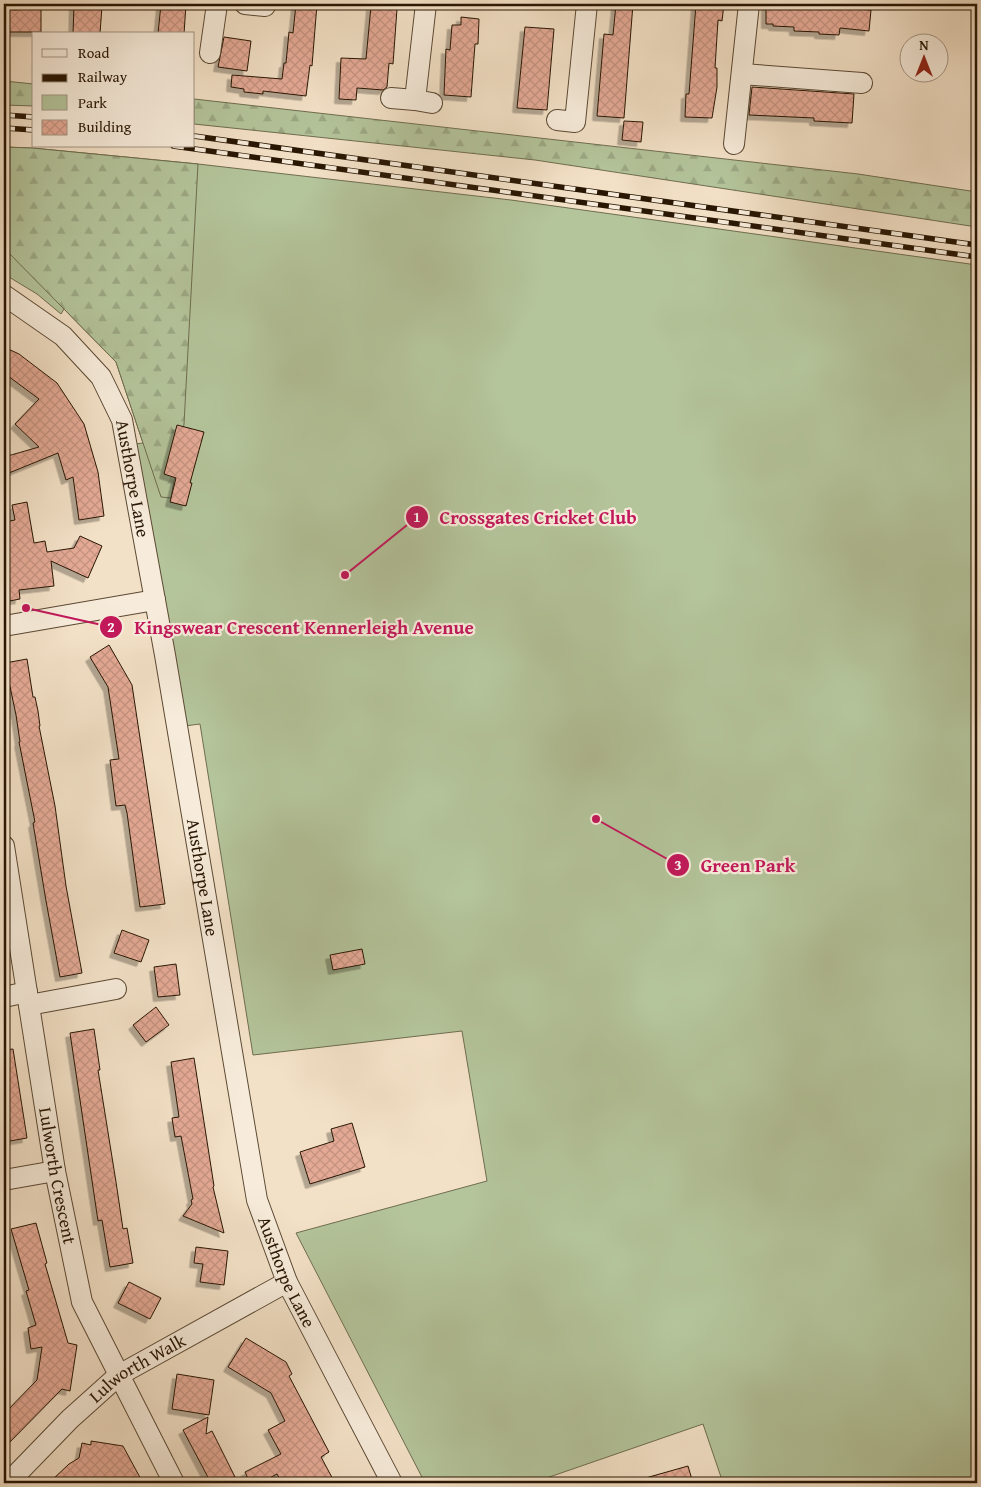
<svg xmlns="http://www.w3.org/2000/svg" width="981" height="1487" font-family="'Gentium Book Plus',serif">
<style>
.green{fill:#b4c49b;stroke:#6e6d4f}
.forest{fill:url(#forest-firs);stroke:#6e6d4f}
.building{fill:url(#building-cross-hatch);stroke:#281603;filter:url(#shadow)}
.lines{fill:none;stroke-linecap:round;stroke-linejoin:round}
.minor-casing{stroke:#5b4934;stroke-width:22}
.minor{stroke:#f7ecdb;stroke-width:20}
.rail-casing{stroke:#281603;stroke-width:5.5}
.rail{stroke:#f7ecdb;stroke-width:4;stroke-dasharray:11;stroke-linecap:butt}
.labels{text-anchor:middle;stroke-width:4.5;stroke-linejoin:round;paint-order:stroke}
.street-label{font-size:18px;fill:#281603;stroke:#f7ecdb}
.leader{fill:none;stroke:#c2185b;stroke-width:2}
.callout-dot{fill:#c2185b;stroke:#f7ecdb;stroke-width:2}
.mark-label{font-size:15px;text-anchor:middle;font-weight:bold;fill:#fff}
.callout-label{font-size:19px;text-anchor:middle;font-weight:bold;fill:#c2185b;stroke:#f7ecdb;stroke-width:4.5;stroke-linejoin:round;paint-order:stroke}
</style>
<defs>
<pattern id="forest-firs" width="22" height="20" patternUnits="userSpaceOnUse" patternTransform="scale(1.25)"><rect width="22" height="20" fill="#b4c49b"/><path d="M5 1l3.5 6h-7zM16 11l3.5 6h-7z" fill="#9ba884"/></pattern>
<pattern id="building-cross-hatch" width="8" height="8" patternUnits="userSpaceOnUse" patternTransform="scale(1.25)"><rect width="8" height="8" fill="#e5aa96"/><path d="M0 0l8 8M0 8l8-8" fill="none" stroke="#c49280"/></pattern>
<filter id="shadow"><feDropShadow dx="-4.5" dy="4.5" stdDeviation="0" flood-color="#0004"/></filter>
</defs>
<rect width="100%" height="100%" fill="#f3e1c7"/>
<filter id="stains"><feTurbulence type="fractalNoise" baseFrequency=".004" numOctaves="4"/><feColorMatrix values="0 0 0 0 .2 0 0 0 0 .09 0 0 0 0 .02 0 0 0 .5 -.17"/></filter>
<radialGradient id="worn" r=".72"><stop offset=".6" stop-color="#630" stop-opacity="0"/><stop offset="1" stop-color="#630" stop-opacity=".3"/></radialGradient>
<polygon class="green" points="4,147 32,148 198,164 511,200 977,265 977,1483 723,1483 703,1424 532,1483 425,1483 296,1233 487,1181 462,1031 253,1055 200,724 177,727 127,445 143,443 116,362 64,309 61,314 37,294 4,274"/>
<g class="forest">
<polygon points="4,81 34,84 34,106 4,105"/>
<polygon points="194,99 858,174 977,192 977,227 535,160 194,124"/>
<polygon points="4,147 32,148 198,164 184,424 171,498 161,497 116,362 4,248"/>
</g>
<g class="building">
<polygon points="161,4 186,4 184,34 158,34"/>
<polygon points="296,4 317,4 312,66 310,65 306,96 263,91 263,94 244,92 244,89 231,87 232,75 282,79 284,63 286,63 289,32 293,33"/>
<polygon points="616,4 633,4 624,118 597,116 604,34 613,35"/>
<polygon points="696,4 724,4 722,21 718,20 715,68 717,68 717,87 712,118 685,117 686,94 689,94"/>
<polygon points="796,4 841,6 841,8 871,10 869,31 840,28 839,35 819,34 819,32 794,31 794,27 773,26 773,24 766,24 766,5 796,7"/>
<polygon points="74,5 102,6 100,34 73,34"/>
<polygon points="17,6 41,6 41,32 4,32 4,9 17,10"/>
<polygon points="371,6 397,9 393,64 389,63 387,87 383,90 357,88 356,100 339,99 341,58 366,59"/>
<polygon points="461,17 479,19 478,44 475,44 471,97 444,95 446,49 450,50 452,25 461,25"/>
<polygon points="525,27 554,29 547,110 517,108"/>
<polygon points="224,37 251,41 247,71 218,67"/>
<polygon points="752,87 854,94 852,123 814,121 814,118 749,115"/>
<polygon points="624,121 643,122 641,142 622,140"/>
<polygon points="4,347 19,354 57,383 84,424 98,472 104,516 79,520 73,477 66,480 58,453 4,475 4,457 39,447 15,424 39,399 4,373"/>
<polygon points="177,425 204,432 190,483 192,483 186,506 170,502 176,478 164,474"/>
<polygon points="27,502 34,543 45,541 47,552 74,548 80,536 102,546 88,578 51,561 54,586 19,590 20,599 4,602 4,522 15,520 12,505"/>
<polygon points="109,645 132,685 165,904 140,907 127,813 125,805 116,806 110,760 119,759 108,687 90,657"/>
<polygon points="27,659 33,697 35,697 38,711 40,726 39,726 55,806 66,886 82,973 60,977 46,901 33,823 35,822 19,742 20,742 16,715 5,663"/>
<polygon points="122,930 149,940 141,962 114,953"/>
<polygon points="362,949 365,964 333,970 330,955"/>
<polygon points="176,964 180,995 158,997 154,967"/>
<polygon points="156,1007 169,1025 146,1042 133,1025"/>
<polygon points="94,1029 100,1070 98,1070 116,1182 123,1229 127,1228 133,1263 110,1267 102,1220 98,1221 70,1033"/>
<polygon points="13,1049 27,1138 4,1142 4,1050"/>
<polygon points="194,1058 214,1186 213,1187 224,1233 183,1216 192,1204 191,1200 193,1199 181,1136 175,1137 172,1118 179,1117 171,1062"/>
<polygon points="352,1123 365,1167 310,1184 300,1152 334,1141 331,1129"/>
<polygon points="36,1223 47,1263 45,1264 68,1343 77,1345 70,1391 62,1389 4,1448 4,1414 37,1380 42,1347 31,1349 28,1328 36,1325 26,1291 29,1290 11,1229"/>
<polygon points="196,1247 228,1251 224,1285 200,1282 203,1264 194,1263"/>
<polygon points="129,1282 161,1298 150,1319 118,1303"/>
<polygon points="246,1338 286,1362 292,1374 289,1376 329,1452 321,1457 335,1483 282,1483 277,1474 260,1483 250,1483 245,1472 281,1454 268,1430 285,1421 271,1393 228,1367"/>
<polygon points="177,1374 214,1380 209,1415 172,1409"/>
<polygon points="208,1417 206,1434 212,1431 238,1483 211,1483 183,1430"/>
<polygon points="91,1441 123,1446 143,1483 49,1483 69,1464 79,1458 82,1443 91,1445"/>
<polygon points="688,1466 693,1483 642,1483 642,1479"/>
</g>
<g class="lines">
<defs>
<g id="minor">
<polyline points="245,4 265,6"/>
<polyline points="426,4 415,100 432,103"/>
<polyline points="210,53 217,4"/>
<polyline points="742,74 862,83"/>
<polyline points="391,98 415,100"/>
<polyline points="557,120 575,122 587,4"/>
<polyline points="734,144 749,4"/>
<path id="s1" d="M4,295L63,336L101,377L122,420L165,655L257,1200L287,1282L392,1483"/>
<polyline points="4,626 155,600"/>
<path id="s2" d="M4,846L55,1171L82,1302L174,1483"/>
<polyline points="4,997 27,992"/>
<polyline points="29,1005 116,989"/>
<polyline points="4,1180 55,1171"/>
<path id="s3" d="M8,1483L70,1419L119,1375L287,1282"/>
</g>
</defs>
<use href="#minor" class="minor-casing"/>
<use href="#minor" class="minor"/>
<defs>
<g id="rail">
<polyline points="4,115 34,117"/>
<polyline points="4,128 34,130"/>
<polyline points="194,136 977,245"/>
<polyline points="173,146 977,257"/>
</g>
</defs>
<use href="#rail" class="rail-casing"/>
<use href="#rail" class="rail"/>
</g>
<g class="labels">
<g class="street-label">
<text dy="6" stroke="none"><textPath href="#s1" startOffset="235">Austhorpe Lane</textPath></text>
<text dy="6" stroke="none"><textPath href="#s1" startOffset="640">Austhorpe Lane</textPath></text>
<text dy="6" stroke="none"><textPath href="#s2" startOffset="334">Lulworth Crescent</textPath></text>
<text dy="6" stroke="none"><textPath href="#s1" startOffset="1045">Austhorpe Lane</textPath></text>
<text dy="6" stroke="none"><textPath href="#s3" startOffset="174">Lulworth Walk</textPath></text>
</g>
</g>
<path class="leader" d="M345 575L417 517M26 608L111 627M596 819L678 865"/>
<g class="callout-dot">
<circle cx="345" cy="575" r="5"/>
<circle cx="26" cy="608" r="5"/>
<circle cx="596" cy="819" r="5"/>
<circle cx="417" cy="517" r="12"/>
<circle cx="111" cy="627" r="12"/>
<circle cx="678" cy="865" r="12"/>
</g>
<g class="mark-label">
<text x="417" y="522">1</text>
<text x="111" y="632">2</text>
<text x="678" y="870">3</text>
</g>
<g class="callout-label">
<text x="538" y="524">Crossgates Cricket Club</text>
<text x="304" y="634">Kingswear Crescent Kennerleigh Avenue</text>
<text x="748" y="872">Green Park</text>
</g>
<rect width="981" height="1487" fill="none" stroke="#f3e1c7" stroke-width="20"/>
<rect x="5" y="5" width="971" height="1477" fill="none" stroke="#281603" stroke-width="2.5"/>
<rect x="10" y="10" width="961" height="1467" fill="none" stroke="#281603"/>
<rect x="32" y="32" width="162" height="115" fill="#f7ecdb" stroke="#a49685"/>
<rect x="42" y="49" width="25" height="8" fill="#f7ecdb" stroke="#a49685"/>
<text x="78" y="58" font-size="15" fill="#281603">Road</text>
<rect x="42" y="74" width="25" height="8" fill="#281603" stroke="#a49685"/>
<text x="78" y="82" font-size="15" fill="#281603">Railway</text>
<rect x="42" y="95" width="25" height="15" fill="#b4c49b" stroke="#a49685"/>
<text x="78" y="108" font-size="15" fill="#281603">Park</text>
<rect x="42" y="120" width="25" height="15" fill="url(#building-cross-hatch)" stroke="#a49685"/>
<text x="78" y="132" font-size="15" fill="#281603">Building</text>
<g transform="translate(924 58)"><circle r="24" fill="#f7ecdb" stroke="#a49685"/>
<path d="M0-4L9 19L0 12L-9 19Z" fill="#8f2418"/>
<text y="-8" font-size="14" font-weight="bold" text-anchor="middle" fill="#281603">N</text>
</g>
<rect width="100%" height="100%" filter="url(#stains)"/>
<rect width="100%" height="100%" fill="url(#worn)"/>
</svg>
